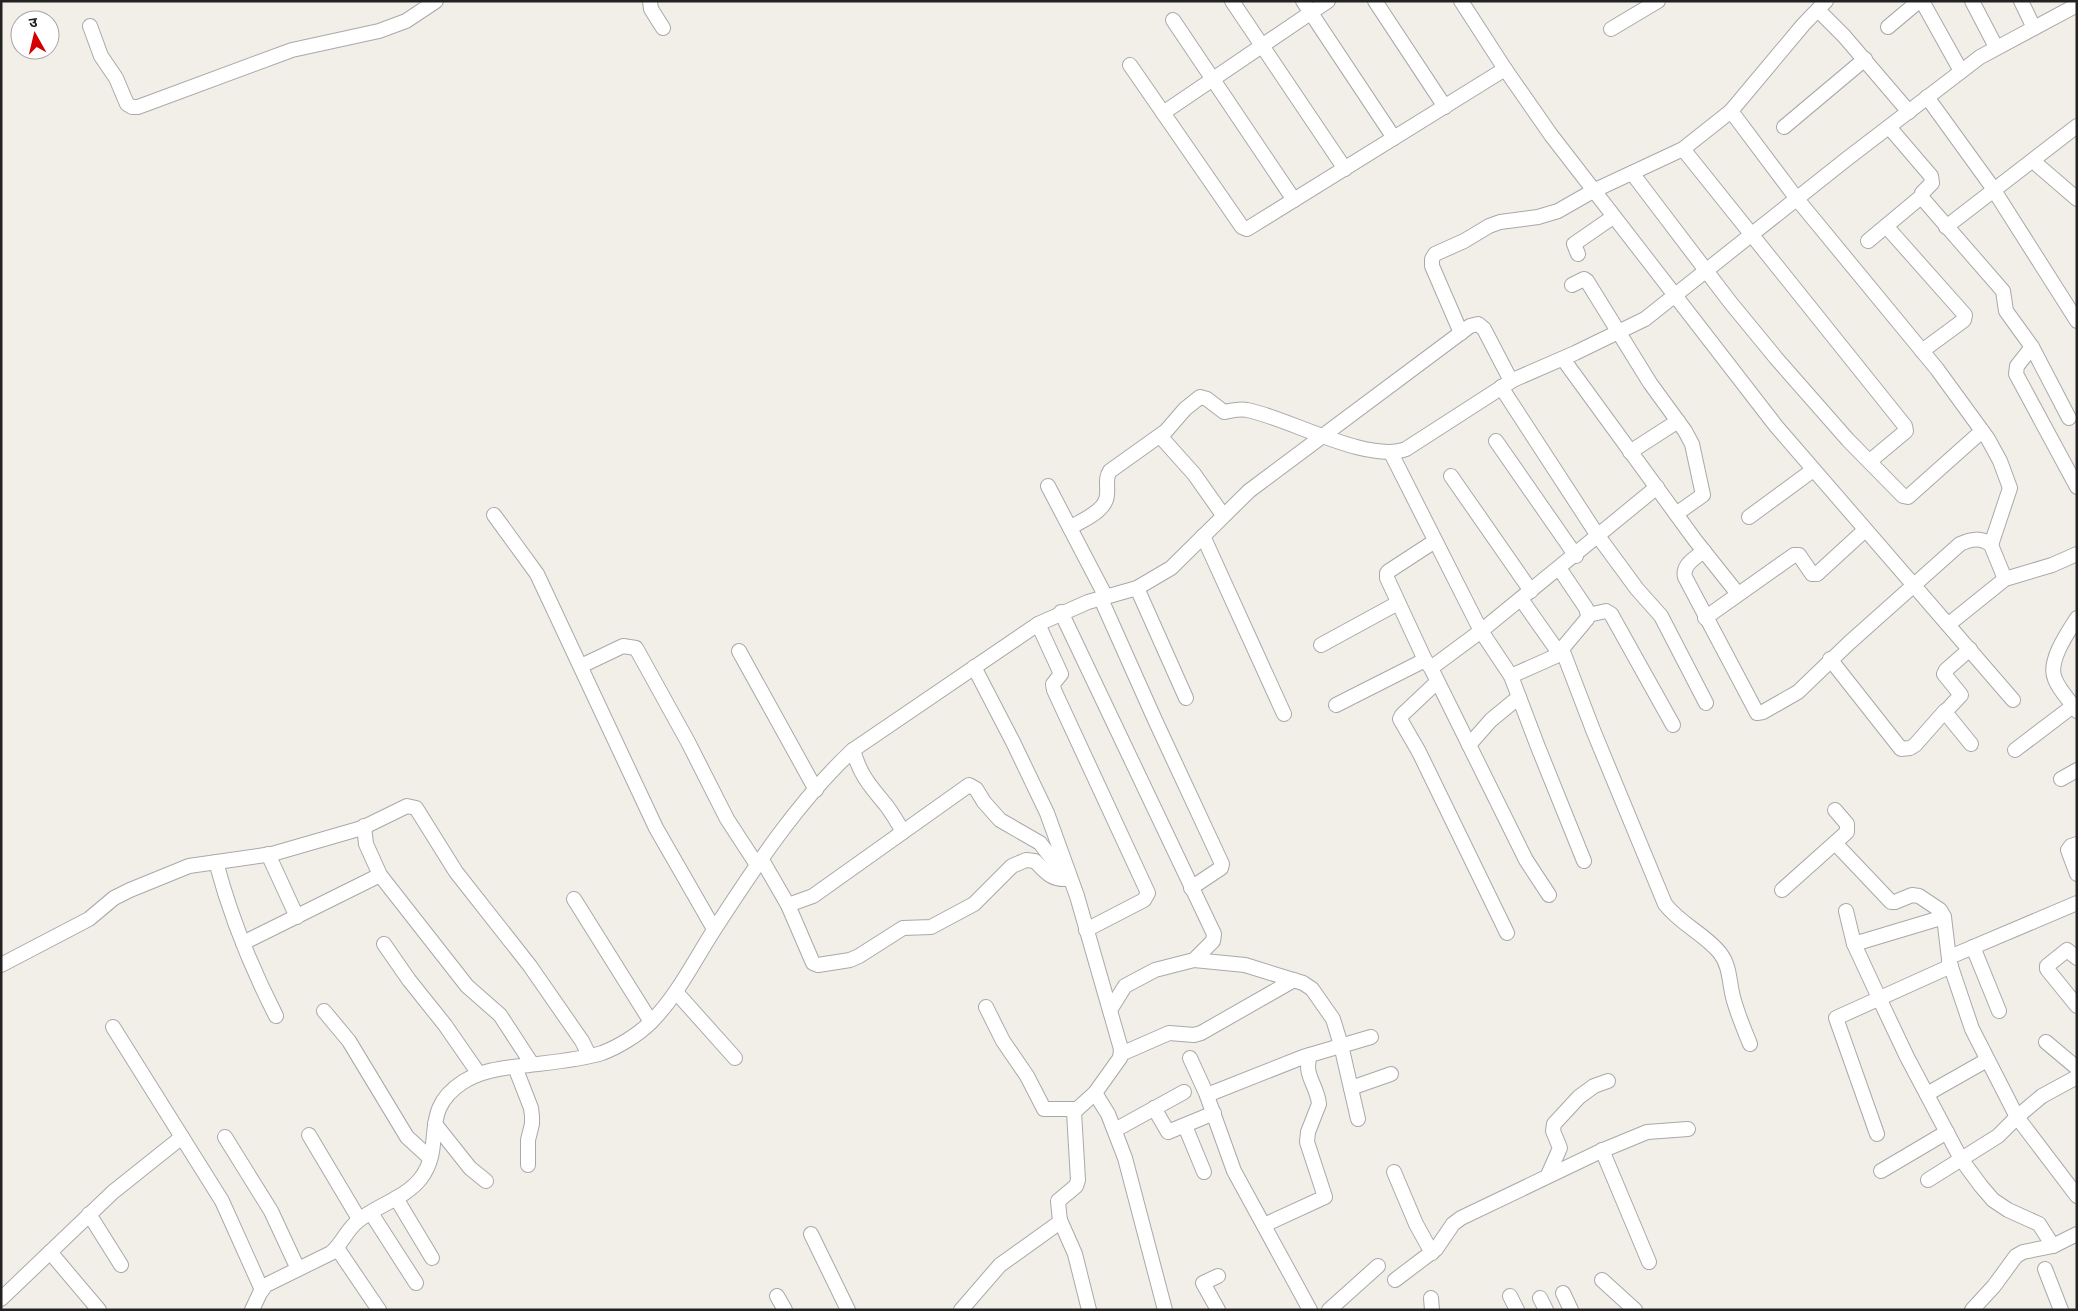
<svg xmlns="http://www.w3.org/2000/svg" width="2078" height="1311" font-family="Ubuntu,'Noto Sans Devanagari',sans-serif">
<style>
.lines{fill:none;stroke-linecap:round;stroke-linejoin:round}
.minor-casing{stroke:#a9a9a9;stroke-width:16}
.minor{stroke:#fff;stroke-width:14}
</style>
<rect width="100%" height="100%" fill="#f2efe9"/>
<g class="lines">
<defs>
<g id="minor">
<polyline points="650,1 651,9 663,28"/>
<polyline points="1232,1 1345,169"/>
<polyline points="1303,1 1394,138"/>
<polyline points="1375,1 1445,107"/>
<polyline points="1461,1 1505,69 1551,135 1776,426 2013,700"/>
<polyline points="1922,1 1961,71"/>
<polyline points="1972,1 1996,47"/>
<polyline points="2021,1 2034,28"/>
<polyline points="1818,10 1844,36 1909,112"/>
<polyline points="1173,20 1294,200"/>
<polyline points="90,26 101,56 116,78 127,104 132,107 138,107 292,50 379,31 406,21 436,1"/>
<polyline points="1888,27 1919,1"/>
<polyline points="1611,29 1658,1"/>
<polyline points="1130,65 1242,227 1247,229 1505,69"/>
<polyline points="1927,97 1990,184 2077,321"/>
<polyline points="1731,111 1797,199 1937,369 1988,439 2000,461 2010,488 1991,545"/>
<polyline points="1163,113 1328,1"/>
<polyline points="1784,127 1865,59"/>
<polyline points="1889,127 1931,176 1932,183 1922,193 1923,199 2003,291 2006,311 2032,347 2069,418"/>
<polyline points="1683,149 1905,426 1906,431 1870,461"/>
<polyline points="2033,161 2077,199"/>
<polyline points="1632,173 1730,302 1776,358 1848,440 1903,496 1908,497 1982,431"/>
<polyline points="1886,226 1965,315 1964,320 1922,351"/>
<polyline points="1946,227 2077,126"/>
<polyline points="1868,241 1922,196"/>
<polyline points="1578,254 1574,244 1613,217"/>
<polyline points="1572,285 1584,279 1587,281 1650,383 1685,431 1692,444 1703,495 1676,514"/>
<polyline points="1461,333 1432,266 1432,259 1435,254 1464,241 1489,226 1500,222 1538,217 1558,211 1593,191 1683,149 1731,111 1803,25 1826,1"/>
<polyline points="2032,347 2017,366 2016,374 2077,487"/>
<polyline points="1563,359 1695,540 1738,594"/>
<polyline points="1501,387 1598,536 1637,589 1661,616 1706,703"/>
<polyline points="1160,436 1194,474 1223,515"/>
<polyline points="1496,441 1576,556"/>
<polyline points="1630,452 1678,421"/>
<polyline points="1391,453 1481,631 1511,676 1538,747 1584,861"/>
<polyline points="1451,476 1531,591"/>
<polyline points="1048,486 1106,597"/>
<polyline points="494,515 537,574 656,828 714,929"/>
<polyline points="1749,517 1813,470"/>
<path d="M1070,528C1082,520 1107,511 1107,494C1108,486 1105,478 1110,471L1166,431L1185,409L1200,397L1207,399L1224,412C1231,411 1239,408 1247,410C1286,417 1368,464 1406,449L1513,380"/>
<polyline points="1203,536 1284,714"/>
<polyline points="1435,541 1389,571 1387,573 1387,578 1425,660 1431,668 1526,860 1549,895"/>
<path d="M1704,551C1695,558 1682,565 1685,577L1757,713L1763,712L1798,692L1849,643L1960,544C1971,539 1981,537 1991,545L2005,579"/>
<polyline points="1137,588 1186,698"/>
<polyline points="1101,599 1155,720 1222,864 1221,868 1191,888"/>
<polyline points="1521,599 1559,653"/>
<polyline points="1061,612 1214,934 1213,941 1194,960 1155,970 1125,986 1110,1010"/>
<polyline points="1588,615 1606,611 1611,614 1673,725"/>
<polyline points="1705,618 1794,555 1799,555 1812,574 1817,574 1865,530"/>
<path d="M2077,618C2068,632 2047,662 2055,679C2059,690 2070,701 2077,711"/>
<polyline points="1038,624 1061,674 1053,684 1054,690 1148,893 1144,900 1086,930"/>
<polyline points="1949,624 2005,579 2052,565 2077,554"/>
<polyline points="1321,645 1398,603"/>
<path d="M1562,649L1593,730L1665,904C1680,924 1705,934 1720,953C1730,966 1729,981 1733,997C1737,1013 1744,1029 1750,1044"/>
<polyline points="1970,649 1946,670 1944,674 1961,695 1945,712 1971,744"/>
<polyline points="739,651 816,790"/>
<polyline points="1830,659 1901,749 1910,748 1915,745 1945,711"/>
<polyline points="581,666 623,646 636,648 688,742 727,819 757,865"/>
<polyline points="1431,668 1481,631 1657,487"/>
<polyline points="1511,676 1556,656 1587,619 1588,615 1586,608 1559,568"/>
<polyline points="1437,682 1402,715 1400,719 1419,752 1507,933"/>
<polyline points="1336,705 1425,660"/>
<polyline points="1469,745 1491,720 1519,697"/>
<path d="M853,750C860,775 870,786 886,805C892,813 898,823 903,832"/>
<polyline points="2015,750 2073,706"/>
<polyline points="2061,779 2077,770"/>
<polyline points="364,826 366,844 380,875 467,986 500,1015 532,1064"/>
<polyline points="1835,843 1891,902 1895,902 1912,895 1919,896 1940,910 1944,917 1949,959"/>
<polyline points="2077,844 2071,846 2068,850 2077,874"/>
<polyline points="268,854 297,917"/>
<path d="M762,860L788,905L813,963L818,965L850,960L859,956L903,928L931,927L974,904L1012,866L1026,860L1035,861C1046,872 1051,880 1067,879"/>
<path d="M216,862C230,915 251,967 276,1016"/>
<polyline points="1782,890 1847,832 1847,824 1835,810"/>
<polyline points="574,899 651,1022"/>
<polyline points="2077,903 1952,956 1949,961 1972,1029 2017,1117 2077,1196"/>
<polyline points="788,905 813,896 969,785 976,789 984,802 1000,820 1040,843 1065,876"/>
<polyline points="1846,911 1854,944 1880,1000 1907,1057 1961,1159 1981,1186 1993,1200 2008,1210 2039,1224 2053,1246"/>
<polyline points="243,943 380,875"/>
<polyline points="384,944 409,980 445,1025 479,1074"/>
<polyline points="1854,944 1944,917"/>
<polyline points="1973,947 1999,1011"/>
<polyline points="2077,958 2067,950 2047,966 2047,969 2077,1006"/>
<polyline points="1194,960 1245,965 1303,983 1312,989 1333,1019 1341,1045 1358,1119"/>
<polyline points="1,965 89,919 114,898 130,890 189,866 272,854 362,828 407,806 416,808 456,872 530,966 582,1041 589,1055"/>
<polyline points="676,992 735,1058"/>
<polyline points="986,1007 1003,1041 1027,1076 1044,1109 1076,1109"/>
<polyline points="324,1011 349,1041 407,1137 430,1158"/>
<polyline points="113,1027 222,1201 262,1290"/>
<polyline points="2046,1042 2077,1068"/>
<polyline points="1121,1054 1169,1033 1194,1035 1201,1033 1294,980"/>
<polyline points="1190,1058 1206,1093 1234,1171 1310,1310"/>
<polyline points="515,1067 531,1108 532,1116 532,1124 528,1140 528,1165"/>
<polyline points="1351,1088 1391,1074"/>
<polyline points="1095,1093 1108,1114 1125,1158 1165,1310"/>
<polyline points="1927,1094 1987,1060"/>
<polyline points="1207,1095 1303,1057 1371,1037"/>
<polyline points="1154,1108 1168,1132 1214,1113"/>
<polyline points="435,1124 470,1168 486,1181"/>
<polyline points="1185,1126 1204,1172"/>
<polyline points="1115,1130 1184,1092"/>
<polyline points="1877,1134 1836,1018 1951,966"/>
<polyline points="309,1135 359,1219"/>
<polyline points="225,1137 271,1211 298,1269"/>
<polyline points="1602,1150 1649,1262"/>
<polyline points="1881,1171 1947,1132"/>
<polyline points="1394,1172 1416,1224 1432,1253"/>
<polyline points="1548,1175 1560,1148 1553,1131 1554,1124 1579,1097 1594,1086 1608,1081"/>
<polyline points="1928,1180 1998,1136 2017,1117 2042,1096 2077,1077"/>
<polyline points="396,1198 432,1258"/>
<polyline points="371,1213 416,1283"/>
<polyline points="89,1214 121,1265"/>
<polyline points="1060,1220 1075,1254 1089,1310"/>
<path d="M1264,1225L1325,1197L1307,1142L1308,1132L1319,1104C1317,1084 1303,1076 1310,1055"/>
<polyline points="811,1234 848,1310"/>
<polyline points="337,1248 379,1310"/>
<polyline points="50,1252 99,1310"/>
<polyline points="2045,1269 2061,1310"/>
<polyline points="1395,1280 1436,1249 1453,1224 1461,1218 1601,1151 1647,1132 1688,1129"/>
<polyline points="1602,1280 1635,1310"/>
<polyline points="1563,1293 1571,1310"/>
<polyline points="777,1296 785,1310"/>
<polyline points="1510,1296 1517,1310"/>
<polyline points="1431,1298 1432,1310"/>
<polyline points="1540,1298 1546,1310"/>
<polyline points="1,1299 113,1192 182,1137"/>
<path d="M252,1310L260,1293L266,1285L331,1253C342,1244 347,1229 358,1221C377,1205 406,1198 421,1178C446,1145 418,1111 463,1082C480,1071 501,1068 521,1066C544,1063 581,1060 602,1053C618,1047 638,1035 651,1022C677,996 694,961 714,930C754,868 799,800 853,750L1038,624L1088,602L1137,588L1171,568L1249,491L1470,326L1478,324L1484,329L1509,377L1513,380L1575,353L1645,319L1848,158L1980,57L2077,5"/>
<polyline points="961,1310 1000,1265 1060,1222 1058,1201 1076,1186 1078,1180 1074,1112 1095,1093 1120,1058 1121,1049 1077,896 1047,813 1013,742 974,667"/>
<polyline points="1218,1310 1203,1283 1218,1276"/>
<polyline points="1329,1310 1378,1266"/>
<polyline points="1972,1310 1994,1286 2016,1256 2023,1252 2053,1246 2077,1234"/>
</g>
</defs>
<use href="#minor" class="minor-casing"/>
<use href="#minor" class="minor"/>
</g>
<rect width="2078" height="1311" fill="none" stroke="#222222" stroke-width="5"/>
<g transform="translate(35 35) rotate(352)"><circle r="24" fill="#ffffff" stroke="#a7a7a7"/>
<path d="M0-4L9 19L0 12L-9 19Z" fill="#d40000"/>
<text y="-8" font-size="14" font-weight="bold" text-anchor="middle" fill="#222222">उ</text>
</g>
</svg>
